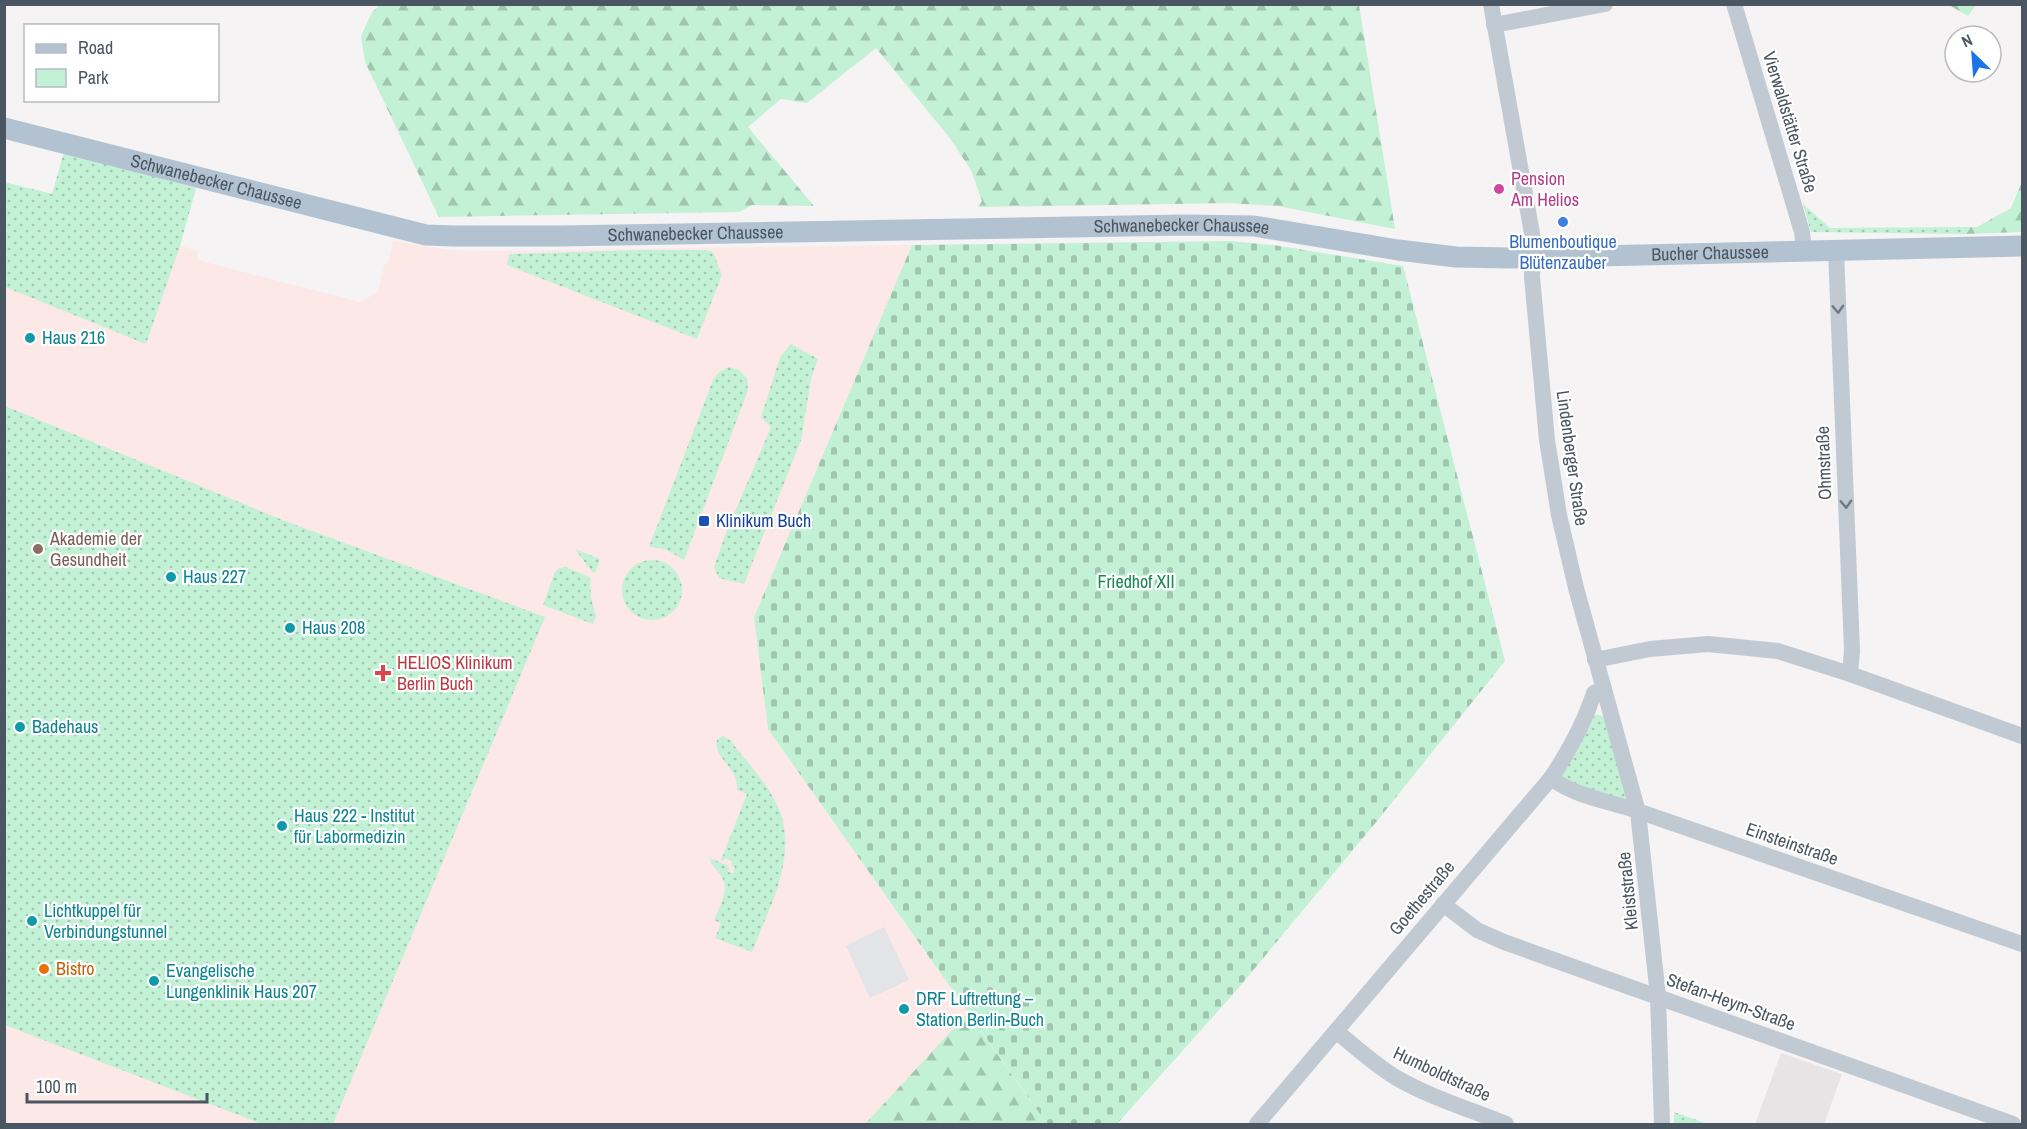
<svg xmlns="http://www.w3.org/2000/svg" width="2027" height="1129" font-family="'Archivo Narrow',sans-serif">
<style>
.education{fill:#e6e4e5}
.medical{fill:#fce8e6}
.airport{fill:#e2e4e7}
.green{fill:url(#green-dots)}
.forest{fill:url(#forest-firs)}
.cemetery{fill:url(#cemetery-stones)}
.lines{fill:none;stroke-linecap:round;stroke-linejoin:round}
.minor{stroke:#c1cad2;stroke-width:16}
.major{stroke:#b3c2d1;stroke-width:21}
.oneway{stroke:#6e7983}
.hotel-dot{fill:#d1479c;stroke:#fff;stroke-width:2}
.shop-dot{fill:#3f7fe0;stroke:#fff;stroke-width:2}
.culture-dot{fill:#0f9aa8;stroke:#fff;stroke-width:2}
.transit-dot{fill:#1a4fb4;stroke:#fff;stroke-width:2}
.education-dot{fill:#8d6e63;stroke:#fff;stroke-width:2}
.health-dot{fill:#e0444e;stroke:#fff;stroke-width:2}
.food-dot{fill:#e8710a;stroke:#fff;stroke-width:2}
.labels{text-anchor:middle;stroke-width:4.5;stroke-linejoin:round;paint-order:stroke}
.street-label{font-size:18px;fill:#4a5661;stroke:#fff}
.hotel-label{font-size:18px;fill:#b23c85;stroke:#fff;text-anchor:start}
.shop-label{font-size:18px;fill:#366cbe;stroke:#fff}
.culture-label{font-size:18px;fill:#0d838f;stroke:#fff;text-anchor:start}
.transit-label{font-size:18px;fill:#164399;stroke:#fff;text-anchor:start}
.education-label{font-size:18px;fill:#785e54;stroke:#fff;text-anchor:start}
.park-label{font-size:18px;fill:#17864f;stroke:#fff}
.health-label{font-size:18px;fill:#be3a42;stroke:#fff;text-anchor:start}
.food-label{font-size:18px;fill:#c56008;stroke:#fff;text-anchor:start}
</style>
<defs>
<pattern id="green-dots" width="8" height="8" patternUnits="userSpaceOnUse" patternTransform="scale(1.5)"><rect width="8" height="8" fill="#c3f1d5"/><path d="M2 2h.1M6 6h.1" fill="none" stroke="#a0c6b0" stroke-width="1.8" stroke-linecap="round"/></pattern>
<pattern id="forest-firs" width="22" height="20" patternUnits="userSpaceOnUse" patternTransform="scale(1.5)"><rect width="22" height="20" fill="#c3f1d5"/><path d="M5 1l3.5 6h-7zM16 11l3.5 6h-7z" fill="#a0c6b0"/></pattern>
<pattern id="cemetery-stones" width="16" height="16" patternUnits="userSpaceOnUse" patternTransform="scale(1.5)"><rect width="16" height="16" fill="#c3f1d5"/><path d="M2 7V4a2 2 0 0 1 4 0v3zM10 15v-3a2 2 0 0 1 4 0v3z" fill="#a0c6b0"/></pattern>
</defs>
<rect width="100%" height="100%" fill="#f5f3f3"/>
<polygon class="education" points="1781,1053 1842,1074 1824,1124 1755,1124"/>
<polygon class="medical" points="4,198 181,244 181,246 198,251 197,260 360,302 378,292 385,264 388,264 393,241 450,250 493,251 912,245 754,617 768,729 968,1013 865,1124 5,1124"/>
<polygon class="airport" points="884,927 909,980 870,998 846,946"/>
<g class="green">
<polygon points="64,152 196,188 180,246 146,344 5,287 4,182 52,194"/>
<polygon points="1803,204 1830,228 1960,227 1965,234 1811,232"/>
<polygon points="643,250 706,250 713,252 722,275 697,339 507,265 509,254"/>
<polygon points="791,344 818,359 811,379 801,440 744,584 719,578 714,567 726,533 771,427 761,417 780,357"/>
<polygon points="729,367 739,370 747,378 748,390 684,560 665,549 649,547 713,380 719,372"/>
<polygon points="5,406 285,521 545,617 333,1124 262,1124 5,1025"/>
<polygon points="575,549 600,559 595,573 592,572"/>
<circle cx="652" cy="590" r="30"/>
<polygon points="565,567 590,577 591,598 596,616 593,624 543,605 555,572 559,568"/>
<polygon points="1594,714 1604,716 1626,798 1623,799 1555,778"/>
<path d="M723,736L730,740C745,760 765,780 776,803C801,852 770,906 752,952L715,938L721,923L714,920C720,906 731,888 720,874C716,868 711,866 710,858L729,866L728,872L733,873L735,867L731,865L732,861L725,858L723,861L721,860L747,794L737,790C740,769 713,758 717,740Z"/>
<polygon points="1674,1112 1708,1124 1674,1124"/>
</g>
<g class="forest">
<polygon points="380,5 1359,5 1395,229 1278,206 1229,203 978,207 982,201 971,170 949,137 876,48 807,103 781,99 748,127 814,206 752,205 739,212 439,217 365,62 361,36 372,12"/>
<polygon points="1949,5 1976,5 1968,16"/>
<polygon points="2022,182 2022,232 1965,234 1960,227 1977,227 2011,208"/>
<polygon points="968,1013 1047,1124 865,1124"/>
</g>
<polygon class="cemetery" points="1230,241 1273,245 1403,266 1505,661 1377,821 1235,992 1117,1124 1047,1124 768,729 754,617 912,245"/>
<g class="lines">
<g class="minor">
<polyline points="1491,4 1533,239 1532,277 1547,440 1559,515 1576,588 1638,812 1658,996 1662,1124"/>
<polyline points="1734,4 1802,232 1804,251"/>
<polyline points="1494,25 1605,4"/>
<polyline points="1836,251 1852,651 1850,674"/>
<polyline points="1595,660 1650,649 1708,644 1778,651 1850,674 2022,736"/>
<path d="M1551,778C1573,795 1602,800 1629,808L2022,944"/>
<polyline points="1443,904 1477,930 1504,942 2013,1124"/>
<path d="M1336,1031C1355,1047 1374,1064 1395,1077C1429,1097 1469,1109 1506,1124"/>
<path d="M1257,1124L1551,778C1569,751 1584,724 1594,693L1603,689"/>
</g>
<path class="major" id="s1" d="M4,128L406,230L426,235L453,236H561L1183,225L1254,226L1398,250L1456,257L1510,258L2022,246"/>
</g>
<defs><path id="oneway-chevron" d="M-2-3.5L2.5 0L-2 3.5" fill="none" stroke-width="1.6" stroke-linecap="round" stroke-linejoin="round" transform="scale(1.5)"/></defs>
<g class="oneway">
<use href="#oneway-chevron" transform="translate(1838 309) rotate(88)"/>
<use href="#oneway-chevron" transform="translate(1846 504) rotate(88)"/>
</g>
<circle class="hotel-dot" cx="1499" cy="189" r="6"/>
<circle class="shop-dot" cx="1563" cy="222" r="6"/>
<g class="culture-dot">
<circle cx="30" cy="338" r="6"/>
<circle cx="171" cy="577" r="6"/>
<circle cx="290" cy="628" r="6"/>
<circle cx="20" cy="727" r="6"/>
<circle cx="282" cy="826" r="6"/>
<circle cx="32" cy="921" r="6"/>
<circle cx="154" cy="981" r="6"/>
<circle cx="904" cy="1009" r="6"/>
</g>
<rect class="transit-dot" x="698" y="515" width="12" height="12" rx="3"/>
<circle class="education-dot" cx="38" cy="549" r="6"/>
<path class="health-dot" d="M380 664h6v6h6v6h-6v6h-6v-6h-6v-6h6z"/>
<circle class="food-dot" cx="44" cy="969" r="6"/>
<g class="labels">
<g class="street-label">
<text transform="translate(1790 122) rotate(73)" y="6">Vierwaldstätter Straße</text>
<text dy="6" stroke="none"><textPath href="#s1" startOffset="219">Schwanebecker Chaussee</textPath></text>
<text dy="6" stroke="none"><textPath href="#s1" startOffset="1191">Schwanebecker Chaussee</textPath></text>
<text dy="6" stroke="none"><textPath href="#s1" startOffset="705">Schwanebecker Chaussee</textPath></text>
<text dy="6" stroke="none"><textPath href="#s1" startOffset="1722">Bucher Chaussee</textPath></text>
<text transform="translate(1572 458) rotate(82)" y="6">Lindenberger Straße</text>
<text transform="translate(1824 463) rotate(-92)" y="6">Ohmstraße</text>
<text transform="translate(1792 844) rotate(19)" y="6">Einsteinstraße</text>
<text transform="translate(1628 891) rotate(-96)" y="6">Kleiststraße</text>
<text transform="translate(1422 898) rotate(-50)" y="6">Goethestraße</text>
<text transform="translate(1731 1002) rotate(20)" y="6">Stefan-Heym-Straße</text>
<text transform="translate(1442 1074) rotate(25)" y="6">Humboldtstraße</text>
</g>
<g class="hotel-label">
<text x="1511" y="185">Pension<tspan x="1511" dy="21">Am Helios</tspan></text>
</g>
<g class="shop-label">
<text x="1563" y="248">Blumenboutique<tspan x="1563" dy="21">Blütenzauber</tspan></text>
</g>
<g class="culture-label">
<text x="42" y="344">Haus 216</text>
<text x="183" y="583">Haus 227</text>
<text x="302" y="634">Haus 208</text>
<text x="32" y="733">Badehaus</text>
<text x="294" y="822">Haus 222 - Institut<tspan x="294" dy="21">für Labormedizin</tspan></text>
<text x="44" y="917">Lichtkuppel für<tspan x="44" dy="21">Verbindungstunnel</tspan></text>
<text x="166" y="977">Evangelische<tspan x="166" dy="21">Lungenklinik Haus 207</tspan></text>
<text x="916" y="1005">DRF Luftrettung –<tspan x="916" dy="21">Station Berlin-Buch</tspan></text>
</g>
<g class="transit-label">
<text x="716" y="527">Klinikum Buch</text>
</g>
<g class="education-label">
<text x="50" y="545">Akademie der<tspan x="50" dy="21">Gesundheit</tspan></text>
</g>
<g class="park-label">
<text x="1136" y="588">Friedhof XII</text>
</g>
<g class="health-label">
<text x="397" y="669">HELIOS Klinikum<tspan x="397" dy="21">Berlin Buch</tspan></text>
</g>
<g class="food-label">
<text x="56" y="975">Bistro</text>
</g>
</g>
<rect width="2027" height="1129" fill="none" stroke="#4a5661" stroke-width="12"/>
<rect x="24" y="24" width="195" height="78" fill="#ffffff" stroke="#b7bbc0" stroke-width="1.5"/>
<rect x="36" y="44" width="30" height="9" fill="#b3c2d1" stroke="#b7bbc0" stroke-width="1.5"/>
<text x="78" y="54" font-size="18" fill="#4a5661">Road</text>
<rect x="36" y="69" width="30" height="18" fill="#c3f1d5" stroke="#b7bbc0" stroke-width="1.5"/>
<text x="78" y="84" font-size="18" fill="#4a5661">Park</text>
<g transform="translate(1973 54) rotate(335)"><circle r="28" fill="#ffffff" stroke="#b7bbc0" stroke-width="1.5"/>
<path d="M0-4.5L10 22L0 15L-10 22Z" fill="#1a73e8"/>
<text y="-9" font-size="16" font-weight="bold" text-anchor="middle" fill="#4a5661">N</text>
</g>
<path d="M27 1093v9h180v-9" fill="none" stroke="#4a5661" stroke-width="3"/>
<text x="36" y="1093" font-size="18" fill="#4a5661" stroke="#ffffff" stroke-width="4.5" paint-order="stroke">100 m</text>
</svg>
